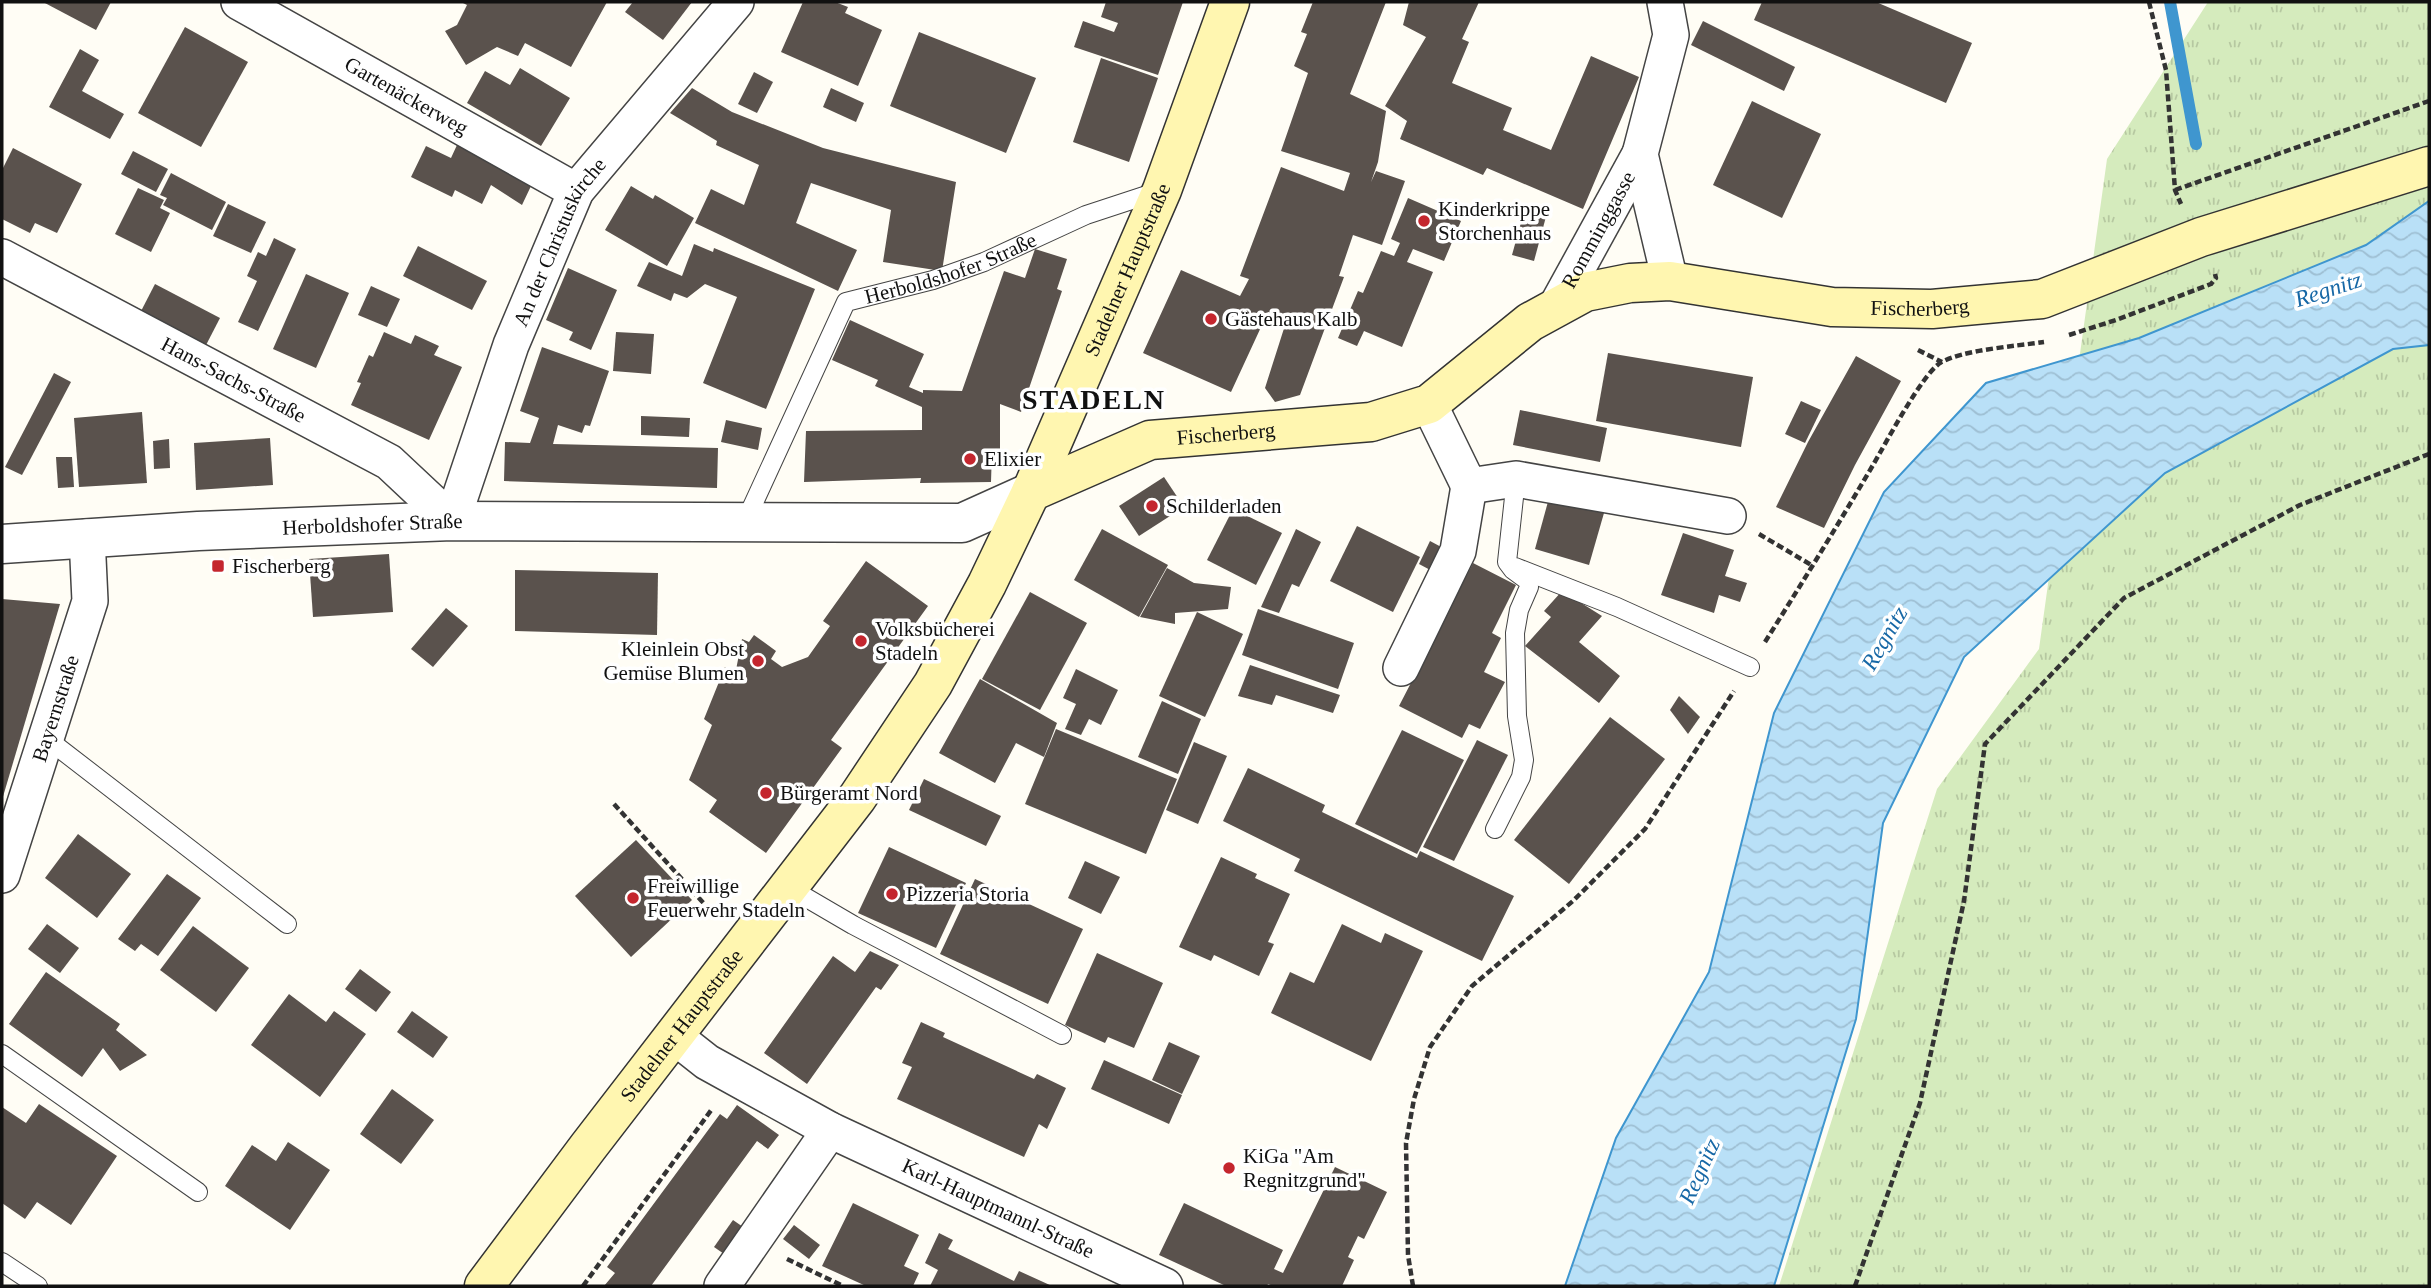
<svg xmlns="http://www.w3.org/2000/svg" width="2431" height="1288" font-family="Georgia,serif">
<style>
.grass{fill:url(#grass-tufts)}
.water{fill:url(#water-waves);stroke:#3f96cf;stroke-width:2}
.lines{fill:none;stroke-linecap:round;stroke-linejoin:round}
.stream{stroke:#3f96cf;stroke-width:12}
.building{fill:#5a524d}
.service-casing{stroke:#444;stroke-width:20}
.minor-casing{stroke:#444;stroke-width:38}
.tertiary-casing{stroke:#444;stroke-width:41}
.secondary-casing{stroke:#333;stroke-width:41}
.path{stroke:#333;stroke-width:4.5;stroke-dasharray:7 3.5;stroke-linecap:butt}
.service{stroke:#fff;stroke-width:18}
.minor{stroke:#fff;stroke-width:35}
.tertiary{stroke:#fff;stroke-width:38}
.secondary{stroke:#fff6b0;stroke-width:38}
.poi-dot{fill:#c4262e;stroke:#fff;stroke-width:2.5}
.labels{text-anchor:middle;stroke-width:7;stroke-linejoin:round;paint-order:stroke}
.street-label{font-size:21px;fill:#111;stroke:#fff}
.poi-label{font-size:21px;fill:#111;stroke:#fff;text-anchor:start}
.water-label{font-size:23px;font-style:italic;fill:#1768a6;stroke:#fff}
.district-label{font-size:28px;font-weight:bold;letter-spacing:2px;fill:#111;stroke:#fff}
</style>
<defs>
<pattern id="grass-tufts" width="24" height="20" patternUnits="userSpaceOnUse" patternTransform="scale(1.75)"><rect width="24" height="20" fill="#d5ebbd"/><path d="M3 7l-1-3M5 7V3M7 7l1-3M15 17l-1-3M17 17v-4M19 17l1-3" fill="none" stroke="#b6c8a1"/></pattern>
<pattern id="water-waves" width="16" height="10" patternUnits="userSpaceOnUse" patternTransform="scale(1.75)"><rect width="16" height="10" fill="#b9e0f7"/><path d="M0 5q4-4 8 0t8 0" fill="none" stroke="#9ebfd3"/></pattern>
</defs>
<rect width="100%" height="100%" fill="#fffdf5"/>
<polygon class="grass" points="2208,2 2429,2 2429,1286 1779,1286 1937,789 2039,649 2107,159"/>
<polygon class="water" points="2429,201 2429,345 2393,349 2165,473 1964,657 1883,823 1856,1019 1774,1286 1565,1286 1616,1138 1709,972 1774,713 1884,492 1986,383 2139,338 2366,245"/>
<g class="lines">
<polyline class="stream" points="2170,2 2196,144"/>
</g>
<g class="building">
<polygon points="43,2 111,2 96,30"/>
<polygon points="461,2 607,2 571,67 525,43 518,56 497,47 466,65 445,31 457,25 467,5"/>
<polygon points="633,2 692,2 663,40 625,12"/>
<polygon points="803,2 835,2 848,7 845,13 882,30 858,86 781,52"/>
<polygon points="1106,2 1183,2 1158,75 1074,47 1083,21 1114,32 1118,23 1101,17"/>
<polygon points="1313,2 1386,2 1350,94 1386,111 1378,162 1371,182 1376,171 1405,181 1382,245 1353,235 1339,276 1344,277 1300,395 1275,402 1265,388 1287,319 1268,312 1231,392 1143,353 1181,270 1240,296 1249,279 1240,276 1281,167 1344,191 1350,173 1281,151 1308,73 1294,66 1307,34 1301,32"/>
<polygon points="1409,2 1479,2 1462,39 1469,42 1452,83 1512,108 1503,130 1551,150 1591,56 1639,77 1583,209 1487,168 1483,175 1400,139 1407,121 1385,106 1426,37 1403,25"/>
<polygon points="1762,2 1876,2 1972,43 1946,103 1754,20"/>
<polygon points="1703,21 1795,67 1784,91 1691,45"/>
<polygon points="185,27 248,62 201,147 138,113"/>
<polygon points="919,32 1036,78 1006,153 890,106"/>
<polygon points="80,49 99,60 82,91 124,114 110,139 49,107"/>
<polygon points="1101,58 1158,78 1129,162 1073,142"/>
<polygon points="520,68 570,98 541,146 467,103 485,71 510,85"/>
<polygon points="754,72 773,82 757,113 738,104"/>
<polygon points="692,88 732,112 823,148 956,182 942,271 883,262 891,210 811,183 796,223 857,250 838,291 695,223 711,189 744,205 759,165 716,145 717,141 670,113"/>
<polygon points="831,88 864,103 856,122 823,107"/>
<polygon points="1752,101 1821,134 1782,218 1713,185"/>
<polygon points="457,145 501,167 531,186 522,205 491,185 482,204 455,190 452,197 411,177 426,146 451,158"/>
<polygon points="13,148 82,184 57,233 35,223 30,233 2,219 2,170"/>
<polygon points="133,151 168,169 156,192 121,174"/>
<polygon points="171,173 226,202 212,230 163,205 167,198 160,195"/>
<polygon points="631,186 653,199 655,195 694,218 667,266 605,230"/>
<polygon points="138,188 164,200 160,208 170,213 151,252 115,234"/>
<polygon points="1408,198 1461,221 1444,261 1413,249 1407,262 1433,272 1402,347 1364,331 1357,346 1338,338 1358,291 1363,293 1381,251 1394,256 1400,243 1391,239"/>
<polygon points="228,204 266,222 251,253 213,236"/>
<polygon points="1525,208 1547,213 1534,261 1512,255"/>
<polygon points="274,238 296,249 258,331 238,322 257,281 247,276 258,252 266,256"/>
<polygon points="694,244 713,252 714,248 815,289 766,409 703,383 737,297 705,284 687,298 674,293 671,301 637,286 649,262 682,276"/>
<polygon points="418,246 487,281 472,310 403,276"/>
<polygon points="1035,249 1067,259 1057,289 1062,291 1021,412 1000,404 1000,450 992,450 991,482 920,483 921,478 804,482 806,431 922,430 922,407 875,386 878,380 832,360 850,320 924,354 909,387 923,393 923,390 962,391 1004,271 1025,278"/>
<polygon points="568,268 617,290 591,350 569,340 573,332 546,320"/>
<polygon points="306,274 349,293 316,368 273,349"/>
<polygon points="155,284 220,318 204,349 139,315"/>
<polygon points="371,286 400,299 387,327 358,315"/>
<polygon points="384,332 411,344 415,335 439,346 434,355 462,367 429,440 351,405 361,383 357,382 369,355 373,357"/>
<polygon points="616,332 654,334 651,374 613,371"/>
<polygon points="542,347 609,371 590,426 585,425 582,433 558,425 553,444 718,448 717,488 504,481 505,442 530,443 539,418 520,411"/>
<polygon points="1608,353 1753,377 1741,447 1596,421"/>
<polygon points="1856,356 1901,381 1855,465 1824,528 1776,507 1808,442"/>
<polygon points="54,373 71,382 22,475 5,467"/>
<polygon points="1801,401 1821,410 1805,443 1785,434"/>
<polygon points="1520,410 1607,428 1600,462 1513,445"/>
<polygon points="142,412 147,483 79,487 74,418"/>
<polygon points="641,416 690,418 689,437 641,435"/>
<polygon points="726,420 762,428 758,450 721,442"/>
<polygon points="270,438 273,485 196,490 194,443"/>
<polygon points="169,439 170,468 154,469 153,441"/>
<polygon points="56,457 72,457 74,487 58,488"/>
<polygon points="1164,477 1184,507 1139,536 1119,506"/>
<polygon points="1549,498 1604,513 1589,565 1535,549"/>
<polygon points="1233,509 1282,533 1256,585 1207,560"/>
<polygon points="1357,526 1420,557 1393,612 1330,581"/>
<polygon points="1102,529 1168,565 1139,617 1074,580"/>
<polygon points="1296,529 1321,542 1299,587 1292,584 1279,613 1261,607"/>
<polygon points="1683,533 1734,550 1725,576 1747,583 1740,602 1719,595 1714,613 1661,595"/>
<polygon points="1430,541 1445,549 1434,572 1419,564"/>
<polygon points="389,554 393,612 313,617 309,559"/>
<polygon points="866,561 928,606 831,740 842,748 766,853 709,812 717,800 689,780 712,725 704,719 725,667 735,675 742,639 749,642 754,635 776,651 771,659 782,667 808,657 830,626 823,621"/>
<polygon points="1473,563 1516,585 1492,633 1501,638 1484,672 1505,682 1480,729 1469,724 1462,738 1399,706"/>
<polygon points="1167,568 1194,583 1231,587 1228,609 1175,613 1175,624 1140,617"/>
<polygon points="515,570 658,573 657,635 515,631"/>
<polygon points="1562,591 1602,616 1579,642 1620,676 1599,703 1525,646 1551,617 1544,611"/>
<polygon points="1030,592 1087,623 1040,710 982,679"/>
<polygon points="2,599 60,604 2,800"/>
<polygon points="446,608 468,626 433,667 411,649"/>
<polygon points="1258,609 1354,643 1338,689 1242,655"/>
<polygon points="1197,612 1243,634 1205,717 1159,696"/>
<polygon points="1250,665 1340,695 1333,713 1276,695 1272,705 1238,696"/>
<polygon points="1076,669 1118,690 1101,725 1089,719 1081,735 1065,729 1076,704 1063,698"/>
<polygon points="980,679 1057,723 1044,757 1016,743 995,783 939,753"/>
<polygon points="1679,696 1700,717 1688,734 1670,710"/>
<polygon points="1162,701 1201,719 1178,774 1138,757"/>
<polygon points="1610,717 1665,759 1569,884 1514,840"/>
<polygon points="1056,729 1177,779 1146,854 1025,804"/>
<polygon points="1402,730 1464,760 1417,854 1355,824"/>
<polygon points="1477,740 1508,755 1454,861 1423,847"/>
<polygon points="1194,742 1227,756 1198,824 1166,810"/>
<polygon points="1248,768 1325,805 1322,812 1417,858 1420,851 1514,896 1482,961 1294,871 1300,859 1223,821"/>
<polygon points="924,779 1001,816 986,846 909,810"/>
<polygon points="78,834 131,874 97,918 45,878"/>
<polygon points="636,840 692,900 631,957 575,896"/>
<polygon points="889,847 966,883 936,948 858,913"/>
<polygon points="1221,857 1257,874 1255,878 1290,894 1268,942 1274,944 1259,976 1214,955 1211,961 1179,947"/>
<polygon points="1085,861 1120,877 1101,914 1068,898"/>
<polygon points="167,874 201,898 158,956 141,944 135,951 118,939"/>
<polygon points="975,879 1083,929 1048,1004 940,954"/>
<polygon points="47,924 79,948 60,973 28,949"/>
<polygon points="1342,924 1381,943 1385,933 1423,951 1371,1061 1271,1013 1290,972 1314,983"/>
<polygon points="193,926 249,968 216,1012 160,970"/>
<polygon points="870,951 899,965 881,990 876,987 807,1084 764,1053 833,956 855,972"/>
<polygon points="1097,953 1163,983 1134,1048 1108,1037 1105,1043 1065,1025"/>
<polygon points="360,969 391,992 376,1012 345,989"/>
<polygon points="46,972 120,1024 116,1030 147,1055 120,1071 103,1048 82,1077 9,1024"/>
<polygon points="289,994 326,1022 334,1011 366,1034 320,1097 251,1045"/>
<polygon points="412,1011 448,1037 433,1058 397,1032"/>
<polygon points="921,1022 945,1033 943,1037 1034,1079 1037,1074 1066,1088 1047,1129 1039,1124 1024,1157 897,1099 912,1067 902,1063"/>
<polygon points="1169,1042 1200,1056 1182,1094 1152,1080"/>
<polygon points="1104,1060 1182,1095 1169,1124 1091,1089"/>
<polygon points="392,1089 434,1120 401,1164 360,1134"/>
<polygon points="39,1104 117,1156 71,1225 37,1202 25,1219 2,1203 2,1107 26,1123"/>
<polygon points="737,1105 779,1135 768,1149 757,1141 651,1286 604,1286 615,1273 607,1267 720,1114 727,1119"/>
<polygon points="288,1142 330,1170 290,1230 225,1186 252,1145 276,1161"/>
<polygon points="1335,1167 1387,1192 1364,1239 1358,1236 1348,1257 1354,1260 1342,1286 1273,1286 1268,1284 1267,1286 1226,1286 1159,1255 1184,1203 1283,1250 1274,1269 1283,1273"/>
<polygon points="853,1203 919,1235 904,1266 919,1273 913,1286 866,1286 822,1266"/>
<polygon points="733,1220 746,1229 727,1256 714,1247"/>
<polygon points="794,1225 820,1245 809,1259 783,1239"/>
<polygon points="939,1233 953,1240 948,1249 1014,1281 1019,1271 1052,1286 930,1286 938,1270 925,1263"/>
</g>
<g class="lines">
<defs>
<g id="service">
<path id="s1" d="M745,522L846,302L933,280L984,262L1086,215L1159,191"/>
<polyline points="1515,567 1617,607 1750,667"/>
<polyline points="46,738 287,924"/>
<polyline points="1495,829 1521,777 1524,760 1517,716 1515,633 1519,610 1529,587 1528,581 1513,570 1507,562 1516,479"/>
<polyline points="788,887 853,925 1062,1035"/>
<polyline points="2,1054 198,1192"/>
<polyline points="2,1262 38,1286"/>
</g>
<g id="minor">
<path id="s2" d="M239,2L576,191"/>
<polyline points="1665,2 1671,35 1640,154 1670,281"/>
<path id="s3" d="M2,257L389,462L452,521L511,345L576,191L736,2"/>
<path id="s4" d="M1556,307L1640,154"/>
<polyline points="1429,404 1469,486 1516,479 1728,516"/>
<polyline points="1401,668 1458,551 1469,486"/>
<path id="s5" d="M2,875L90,601L87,537"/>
<path id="s6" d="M674,1036L707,1062L830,1130L1165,1286"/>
<polyline points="722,1286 830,1130"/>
</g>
<g id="tertiary">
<path id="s7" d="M2,544L198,531L452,521L962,523L1031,492"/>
</g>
<g id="secondary">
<path id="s8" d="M1031,492L1150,440L1371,422L1429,404L1530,322L1585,292L1630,283L1670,281L1832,307L1932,309L2042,299L2201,237L2429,166"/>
<path id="s9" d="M484,1286L588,1147L857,798L933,684L987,584L1031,492L1162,190L1230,2"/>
</g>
</defs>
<use href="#service" class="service-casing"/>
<use href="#minor" class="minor-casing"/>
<use href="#tertiary" class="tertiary-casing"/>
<use href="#secondary" class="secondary-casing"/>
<g class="path">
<polyline points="2149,2 2166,70 2175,190 2181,204"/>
<polyline points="2175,190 2429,101"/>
<polyline points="2069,335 2116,320 2211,284 2216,278 2215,274"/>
<polyline points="1918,350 1942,362"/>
<polyline points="1759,534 1813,566"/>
<path d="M1765,642C1802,583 1838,525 1873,465C1886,443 1921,376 1940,363C1961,350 2017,346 2044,342"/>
<polyline points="614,804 717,918"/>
<polyline points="787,1259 843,1286"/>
<polyline points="583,1286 712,1109"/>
<polyline points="1413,1286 1408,1255 1406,1143 1414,1099 1430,1047 1472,986 1573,901 1645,829 1734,691"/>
<polyline points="1855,1286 1920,1103 1964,901 1985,744 2124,598 2300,505 2429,454"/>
</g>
<use href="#service" class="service"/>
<use href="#minor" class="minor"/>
<use href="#tertiary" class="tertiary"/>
<use href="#secondary" class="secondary"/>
</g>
<g class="poi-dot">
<circle cx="1424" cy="221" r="7"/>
<circle cx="1211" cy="319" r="7"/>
<circle cx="970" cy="459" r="7"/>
<circle cx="1152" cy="506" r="7"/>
<rect x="211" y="559" width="14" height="14" rx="3.5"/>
<circle cx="861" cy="641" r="7"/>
<circle cx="758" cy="661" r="7"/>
<circle cx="766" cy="793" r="7"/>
<circle cx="892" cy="894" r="7"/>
<circle cx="633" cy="898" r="7"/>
<circle cx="1229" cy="1168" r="7"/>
</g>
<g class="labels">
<g class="street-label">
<text dy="7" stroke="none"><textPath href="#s2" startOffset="192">Gartenäckerweg</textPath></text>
<text dy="7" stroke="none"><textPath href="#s4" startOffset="88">Romminggasse</textPath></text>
<text dy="7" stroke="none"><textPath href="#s3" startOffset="824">An der Christuskirche</textPath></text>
<text dy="7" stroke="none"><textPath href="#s1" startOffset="352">Herboldshofer Straße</textPath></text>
<text dy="7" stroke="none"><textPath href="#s9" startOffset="1209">Stadelner Hauptstraße</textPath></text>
<text dy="7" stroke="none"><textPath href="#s8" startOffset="943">Fischerberg</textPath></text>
<text dy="7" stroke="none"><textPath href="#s3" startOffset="262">Hans-Sachs-Straße</textPath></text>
<text dy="7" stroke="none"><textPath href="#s8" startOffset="206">Fischerberg</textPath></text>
<text dy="7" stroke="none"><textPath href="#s7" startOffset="371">Herboldshofer Straße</textPath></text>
<text dy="7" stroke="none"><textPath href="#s5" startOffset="175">Bayernstraße</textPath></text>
<text dy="7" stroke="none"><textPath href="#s9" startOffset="327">Stadelner Hauptstraße</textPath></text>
<text dy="7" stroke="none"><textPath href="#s6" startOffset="368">Karl-Hauptmannl-Straße</textPath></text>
</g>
<g class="poi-label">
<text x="1438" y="216">Kinderkrippe<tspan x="1438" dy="24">Storchenhaus</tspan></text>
<text x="1225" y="326">Gästehaus Kalb</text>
<text x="984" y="466">Elixier</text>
<text x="1166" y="513">Schilderladen</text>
<text x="232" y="573">Fischerberg</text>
<text x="875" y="636">Volksbücherei<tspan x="875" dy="24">Stadeln</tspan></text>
<text x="744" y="656" text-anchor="end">Kleinlein Obst<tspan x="744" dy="24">Gemüse Blumen</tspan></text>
<text x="780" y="800">Bürgeramt Nord</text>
<text x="647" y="893">Freiwillige<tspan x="647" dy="24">Feuerwehr Stadeln</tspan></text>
<text x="906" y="901">Pizzeria Storia</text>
<text x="1243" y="1163">KiGa "Am<tspan x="1243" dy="24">Regnitzgrund"</tspan></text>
</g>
<g class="water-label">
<text transform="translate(2328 289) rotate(-18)" y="8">Regnitz</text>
<text transform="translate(1884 638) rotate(-60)" y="8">Regnitz</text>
<text transform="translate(1699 1171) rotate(-66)" y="8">Regnitz</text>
</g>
<g class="district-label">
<text x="1094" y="409">STADELN</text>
</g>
</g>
<rect width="2431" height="1288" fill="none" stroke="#111111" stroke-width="7"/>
</svg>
